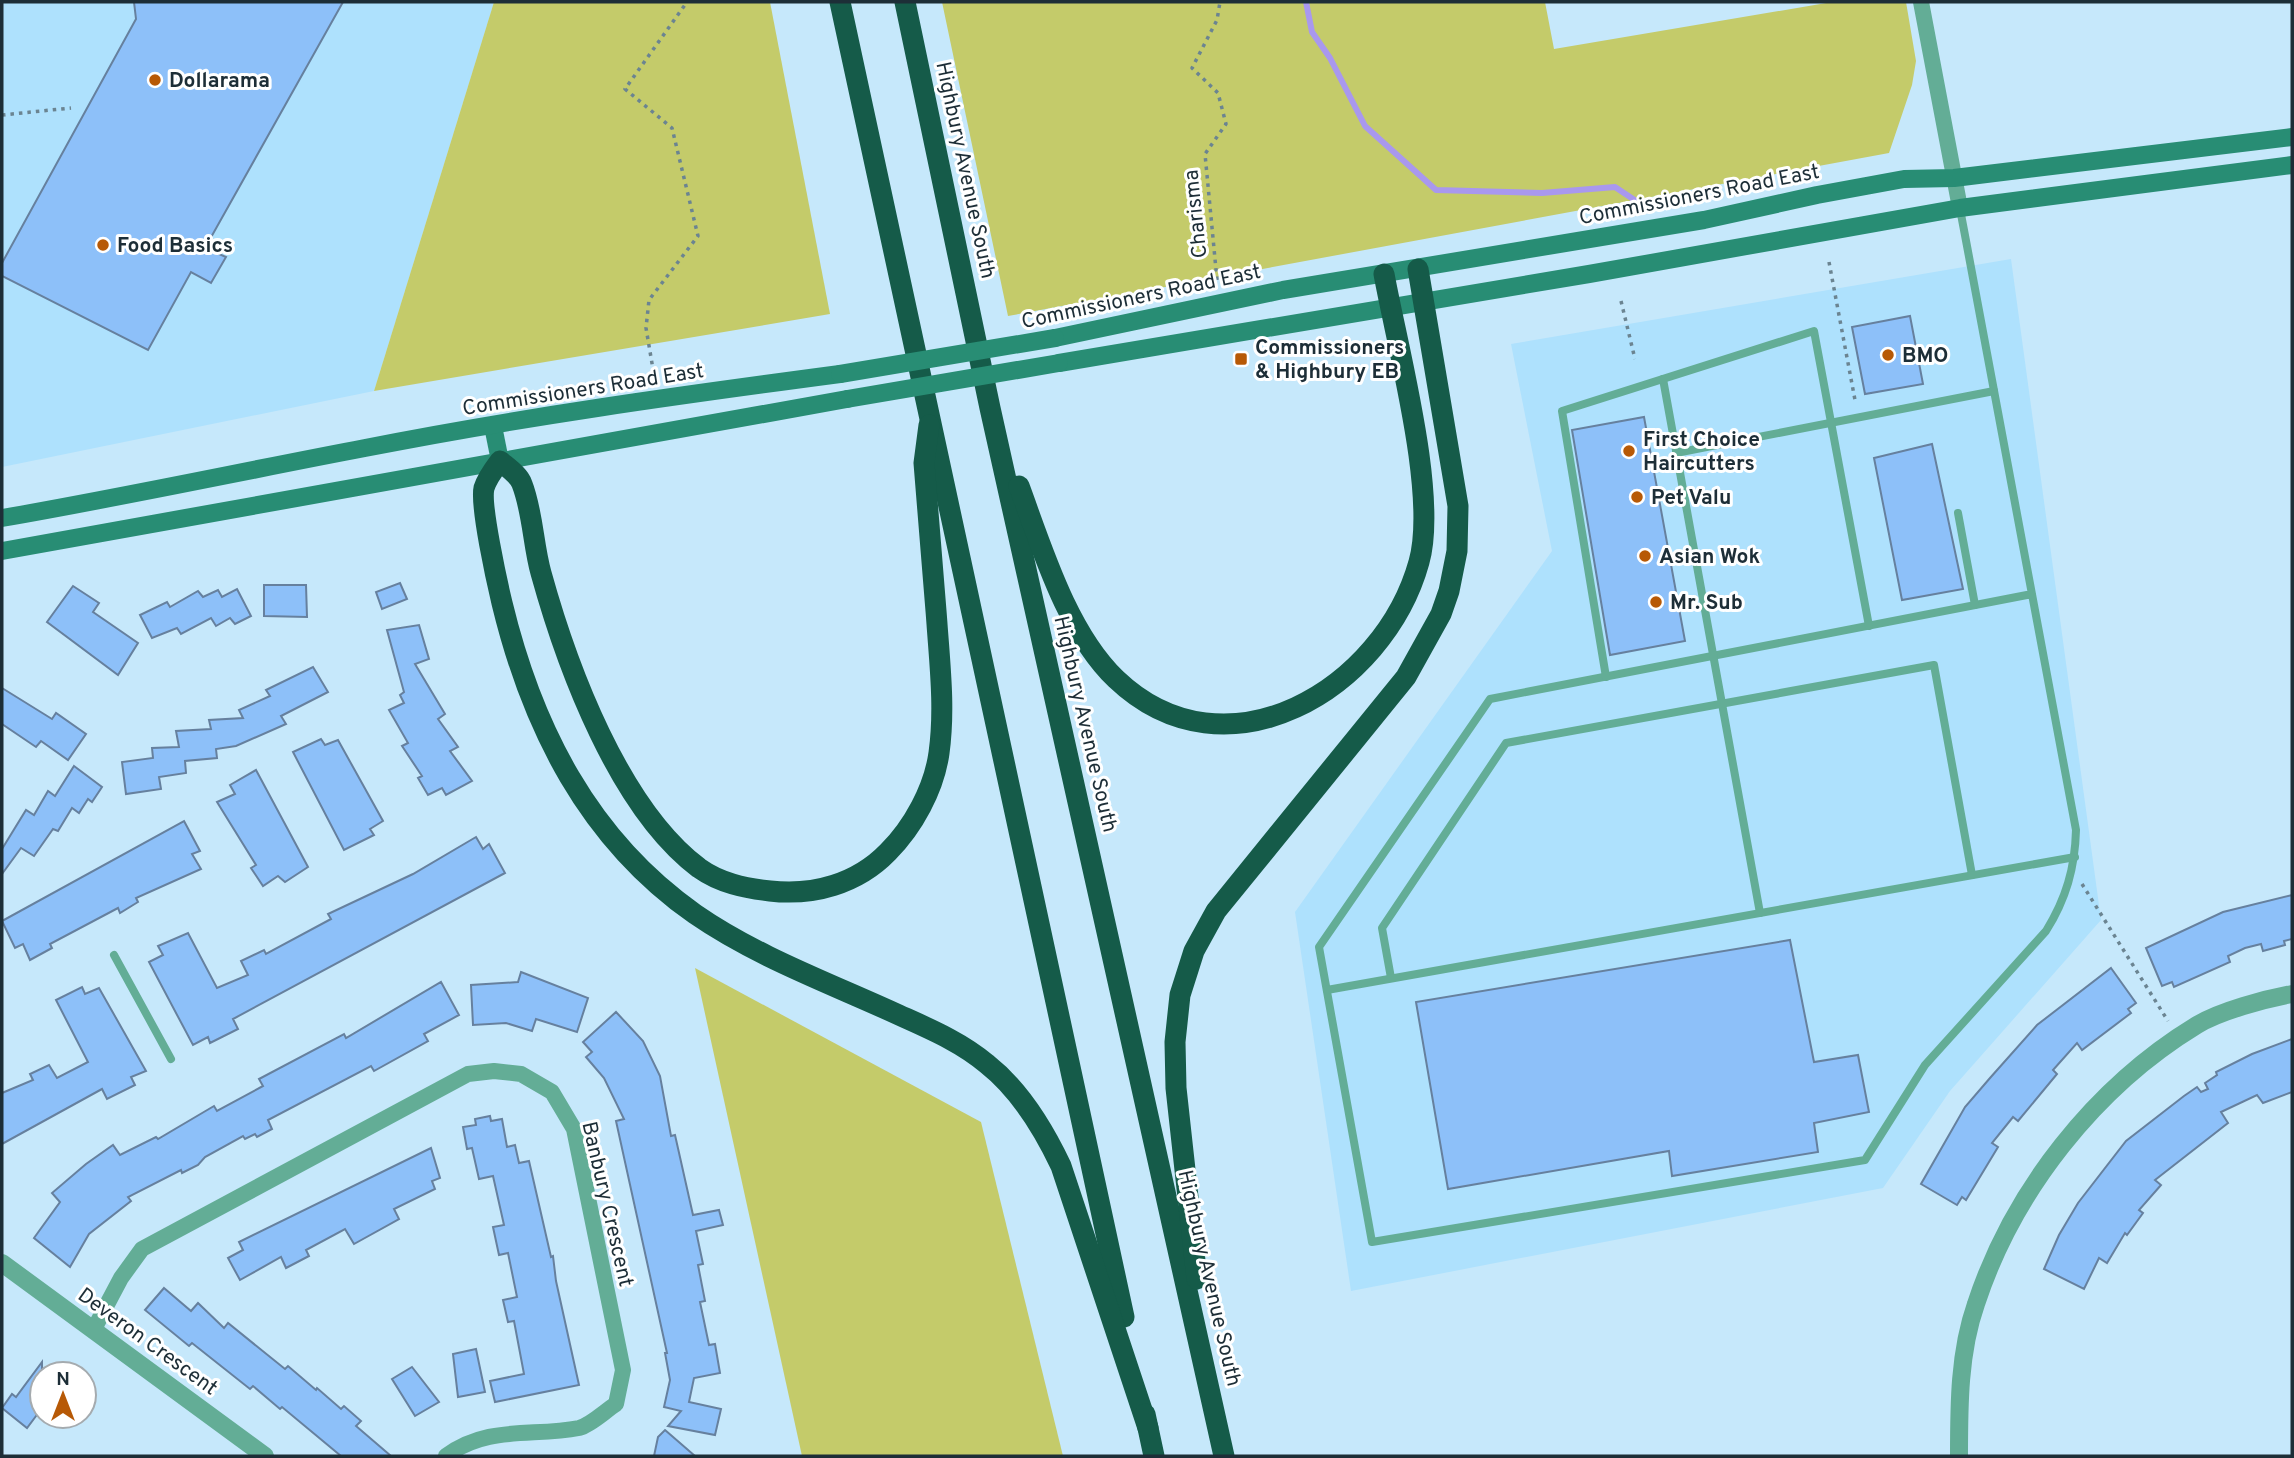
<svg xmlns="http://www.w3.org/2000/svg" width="2294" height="1458" font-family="Overpass,sans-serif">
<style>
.built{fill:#aee1fd}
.green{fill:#c4cb6a}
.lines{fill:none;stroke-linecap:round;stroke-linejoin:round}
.stream{stroke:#a998ee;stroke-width:6}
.building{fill:#8dc0f9;stroke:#66809e;stroke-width:2}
.path{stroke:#6b8491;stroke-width:3.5;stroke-dasharray:3.5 5;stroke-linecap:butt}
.service{stroke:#63ad96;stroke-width:8}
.minor{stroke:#63ad96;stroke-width:16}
.tertiary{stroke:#63ad96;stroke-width:18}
.secondary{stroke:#288d74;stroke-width:18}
.motorway{stroke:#155b49;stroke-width:21}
.secondary-bridge{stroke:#288d74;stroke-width:18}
.poi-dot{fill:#b75906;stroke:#fff;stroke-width:2.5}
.labels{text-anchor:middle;stroke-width:6;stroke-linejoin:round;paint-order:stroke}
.poi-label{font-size:21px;font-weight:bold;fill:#1d2e37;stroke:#fff;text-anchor:start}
.street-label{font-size:21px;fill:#1d2e37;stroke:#fff}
</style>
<rect width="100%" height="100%" fill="#c6e8fb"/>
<g class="built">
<polygon points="2,2 494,2 374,391 2,467"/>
<polygon points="2011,259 2101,920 1950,1091 1883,1188 1351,1291 1295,912 1552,551 1511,344"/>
</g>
<g class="green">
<polygon points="494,2 770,2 830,314 374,391"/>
<polygon points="942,2 1545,2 1554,49 1832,2 1906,2 1916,61 1912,85 1889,153 1008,316"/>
<polygon points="695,968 981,1122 1063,1456 802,1456"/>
</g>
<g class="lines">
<polyline class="stream" points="1306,2 1312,32 1330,58 1365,126 1436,190 1542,193 1615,187 1636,201"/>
</g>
<g class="building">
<polygon points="134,2 343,2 205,248 226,257 211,283 191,272 148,350 2,276 2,263 136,19"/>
<polygon points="1910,316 1923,384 1865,394 1852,327"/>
<polygon points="1644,417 1685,641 1610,655 1572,430"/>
<polygon points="1932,444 1963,589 1902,600 1874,458"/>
<polygon points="400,583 407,599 382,609 376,592"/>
<polygon points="264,585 306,585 307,617 264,616"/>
<polygon points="73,586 99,603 93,612 138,643 118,675 47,622"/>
<polygon points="237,589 251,616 235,624 230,618 216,626 211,618 181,634 177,628 152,638 140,615 167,602 170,607 198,591 203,597 218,590 222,597"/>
<polygon points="419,625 429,659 415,664 445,714 438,719 458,747 450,751 472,781 446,795 442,788 428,795 418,778 422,776 402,746 408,743 389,710 404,703 400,695 404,692 387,630"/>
<polygon points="313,667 328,692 281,716 286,724 236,746 216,749 217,758 185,761 186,773 159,777 161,789 126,794 122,762 153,758 152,748 179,747 176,731 211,729 209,720 243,718 239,710 270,696 266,690"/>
<polygon points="2,688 52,719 56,713 86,734 68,760 41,741 36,747 2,724"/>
<polygon points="321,739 325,745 338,740 383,821 370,829 374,835 344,850 293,752"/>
<polygon points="74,766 102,787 92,802 88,799 79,813 72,808 58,831 53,829 34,856 21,848 2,874 2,849 26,810 34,815 48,791 55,796"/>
<polygon points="256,770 308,867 285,882 278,876 263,886 251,868 256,865 217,802 235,794 230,785"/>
<polygon points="184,821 200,851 192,854 201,869 136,898 138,902 120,913 118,908 50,944 52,948 30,960 23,944 15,948 2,921"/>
<polygon points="476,837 483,849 489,844 505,873 233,1019 238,1029 210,1043 208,1037 193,1045 149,962 163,955 158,946 188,933 217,988 248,975 241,961 264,950 266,954 331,919 328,914 413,874"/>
<polygon points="2292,895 2292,939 2284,941 2285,945 2263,951 2261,944 2245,948 2228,956 2230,962 2174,987 2172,982 2162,986 2146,948 2223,912"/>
<polygon points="1790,940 1814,1062 1858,1055 1869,1112 1814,1123 1818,1152 1672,1176 1669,1151 1448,1189 1416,1002"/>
<polygon points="2111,968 2136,1003 2128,1009 2131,1013 2082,1050 2077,1043 2053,1070 2057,1074 2018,1121 2013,1117 1992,1143 1998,1147 1966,1200 1962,1197 1957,1205 1921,1184 1965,1107 1990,1078 2037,1025"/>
<polygon points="521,972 588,998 577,1032 536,1019 532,1031 506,1023 473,1025 471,985 518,982"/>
<polygon points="441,982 459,1015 424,1034 428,1041 374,1071 371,1066 268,1120 272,1129 257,1137 255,1134 245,1139 243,1136 205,1157 198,1165 182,1173 181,1170 128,1197 131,1201 89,1234 70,1267 34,1238 60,1202 52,1193 86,1164 113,1145 120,1155 156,1137 158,1139 214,1106 217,1111 263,1086 259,1079 344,1034 346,1038"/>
<polygon points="82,987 85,994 99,988 146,1071 131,1077 135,1085 107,1099 102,1089 2,1144 2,1093 33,1080 30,1074 49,1065 57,1078 88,1062 56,1000"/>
<polygon points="616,1012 643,1041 660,1076 671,1136 675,1135 693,1215 719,1210 723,1225 696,1231 703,1264 698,1265 705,1301 700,1302 709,1345 715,1344 720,1373 694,1378 689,1402 721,1409 715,1435 668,1426 681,1411 664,1407 670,1380 665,1353 667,1353 616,1121 624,1119 604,1078 586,1057 592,1052 583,1042"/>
<polygon points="2292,1039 2292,1092 2263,1103 2257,1095 2221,1112 2228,1123 2155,1180 2161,1185 2139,1210 2143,1213 2127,1235 2125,1233 2107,1263 2099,1258 2084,1289 2044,1269 2059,1235 2078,1203 2126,1141 2184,1096 2197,1087 2201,1092 2208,1089 2205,1083 2217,1075 2216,1072 2252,1054"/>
<polygon points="490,1116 491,1121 502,1119 507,1147 515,1145 519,1163 529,1161 551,1257 553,1256 556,1281 579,1385 495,1402 490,1381 524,1374 514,1321 508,1322 503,1300 517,1297 508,1253 499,1255 493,1227 504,1225 493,1176 479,1179 472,1148 467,1149 463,1127 476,1125 475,1119"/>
<polygon points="431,1148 440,1178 432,1181 435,1189 394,1209 399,1219 354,1244 345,1229 306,1250 309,1256 286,1268 281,1257 240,1280 228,1258 243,1250 239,1242"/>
<polygon points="164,1288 191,1311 198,1303 224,1328 228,1323 285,1369 288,1366 316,1390 317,1388 341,1409 344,1406 361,1421 356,1426 391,1456 341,1456 282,1407 280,1409 253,1386 250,1389 192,1343 189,1346 145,1310"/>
<polygon points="476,1349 485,1392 458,1397 453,1354"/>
<polygon points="42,1362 42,1408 27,1428 2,1408 12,1394 16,1397"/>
<polygon points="412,1367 439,1402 415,1416 392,1379"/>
<polygon points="665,1430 695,1456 654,1456 658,1437"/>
</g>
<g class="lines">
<g class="path">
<polyline points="2,115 71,108"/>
<polyline points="1829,262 1855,400"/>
<polyline points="1217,280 1205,154 1226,124 1218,93 1192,68 1217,20 1220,2"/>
<polyline points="1621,301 1635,359"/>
<polyline points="655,381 646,328 649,300 698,236 672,128 625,89 687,2"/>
<polyline points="2082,884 2168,1021"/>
</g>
<g class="service">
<path d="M1960,209L1967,246L2076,830C2075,868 2066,899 2046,931L1925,1065L1865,1160L1372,1242L1319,947L1490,699L2032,594"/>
<polyline points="1663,379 1760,913"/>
<polyline points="1676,453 1994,391"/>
<polyline points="1958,513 1975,605"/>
<polyline points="1606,677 1562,411 1814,331 1869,626"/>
<polyline points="114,955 171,1059"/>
<polyline points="1391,978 1382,928 1506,743 1934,665 1972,875"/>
<polyline points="1327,990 2075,857"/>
</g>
<g class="minor">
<polyline points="1921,2 1960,208"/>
<path d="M94,1329L121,1278L142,1249L468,1074L494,1071L521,1074L552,1092L574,1129L623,1370L616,1404C605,1411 591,1425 579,1428C532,1437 488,1425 446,1456"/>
</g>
<g class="tertiary">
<polyline points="2,1263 265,1456"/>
<path d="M1959,1456C1959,1406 1959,1352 1976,1304C2013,1191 2095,1087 2197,1025C2220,1011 2265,999 2292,994"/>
</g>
<g class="secondary">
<polyline points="1055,338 1283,290 1704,220 1817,195 1904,179 1954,178 2292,137"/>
<polyline points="1059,363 1589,274 1960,208 2292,165"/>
<polyline points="493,426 500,461"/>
<path d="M2,518C123,497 244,471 365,448C522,417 681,395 840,374"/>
<polyline points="2,551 847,399"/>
</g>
<g class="motorway">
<polyline points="840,2 1124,1317"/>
<polyline points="905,2 990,408 1224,1456"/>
<path d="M929,425L924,463C928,516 933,570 937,624C940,666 945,710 939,753C934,789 913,827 888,852C857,884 813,896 770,891C744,888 720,883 699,868C619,808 567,667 541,573C533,545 533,512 522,484C519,475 507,467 500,461C494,469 487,478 484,488C480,505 497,582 502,603C532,727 588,839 695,914C757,957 832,984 899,1015C930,1029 961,1042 987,1064C1020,1090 1043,1128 1061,1166L1148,1428"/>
<path d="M1019,486C1042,548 1067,632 1116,679C1226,784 1384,689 1419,562C1438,495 1397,346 1384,274"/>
<polyline points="1197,1279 1176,1088 1175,1042 1180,995 1194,951 1216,911 1406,677 1441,614 1449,591 1457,551 1458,506 1418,269"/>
<polyline points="1145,1414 1154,1456"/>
</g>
<g class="secondary-bridge">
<polyline points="840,374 1055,338"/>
<polyline points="847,399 1059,363"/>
</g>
</g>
<g class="poi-dot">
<circle cx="155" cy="80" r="7"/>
<circle cx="103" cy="245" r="7"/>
<circle cx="1888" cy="355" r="7"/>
<rect x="1234" y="352" width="14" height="14" rx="3.5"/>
<circle cx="1629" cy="451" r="7"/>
<circle cx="1637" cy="497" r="7"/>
<circle cx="1645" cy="556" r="7"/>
<circle cx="1656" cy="602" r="7"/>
</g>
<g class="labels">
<g class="poi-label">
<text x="169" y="87">Dollarama</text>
<text x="117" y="252">Food Basics</text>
<text x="1255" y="354">Commissioners<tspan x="1255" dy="24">&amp; Highbury EB</tspan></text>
<text x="1902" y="362">BMO</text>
<text x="1643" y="446">First Choice<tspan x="1643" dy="24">Haircutters</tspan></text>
<text x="1651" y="504">Pet Valu</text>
<text x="1659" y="563">Asian Wok</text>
<text x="1670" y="609">Mr. Sub</text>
</g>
<g class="street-label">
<text transform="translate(966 170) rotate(78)" y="7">Highbury Avenue South</text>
<text transform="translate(1699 194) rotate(-11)" y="7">Commissioners Road East</text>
<text transform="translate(1195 214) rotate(-96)" y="7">Charisma</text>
<text transform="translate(1141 296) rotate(-12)" y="7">Commissioners Road East</text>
<text transform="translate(583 389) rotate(-9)" y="7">Commissioners Road East</text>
<text transform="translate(1086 724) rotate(77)" y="7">Highbury Avenue South</text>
<text transform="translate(608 1204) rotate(77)" y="7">Banbury Crescent</text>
<text transform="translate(1210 1278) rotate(77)" y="7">Highbury Avenue South</text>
<text transform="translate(148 1341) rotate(36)" y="7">Deveron Crescent</text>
</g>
</g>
<rect width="2294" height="1458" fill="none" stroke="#1d2e37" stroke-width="7"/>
<g transform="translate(63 1395)"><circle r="33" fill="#ffffff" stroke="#a5abaf" stroke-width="2"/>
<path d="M0-5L12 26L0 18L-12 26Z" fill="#b75906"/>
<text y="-10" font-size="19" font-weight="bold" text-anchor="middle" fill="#1d2e37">N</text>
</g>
</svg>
